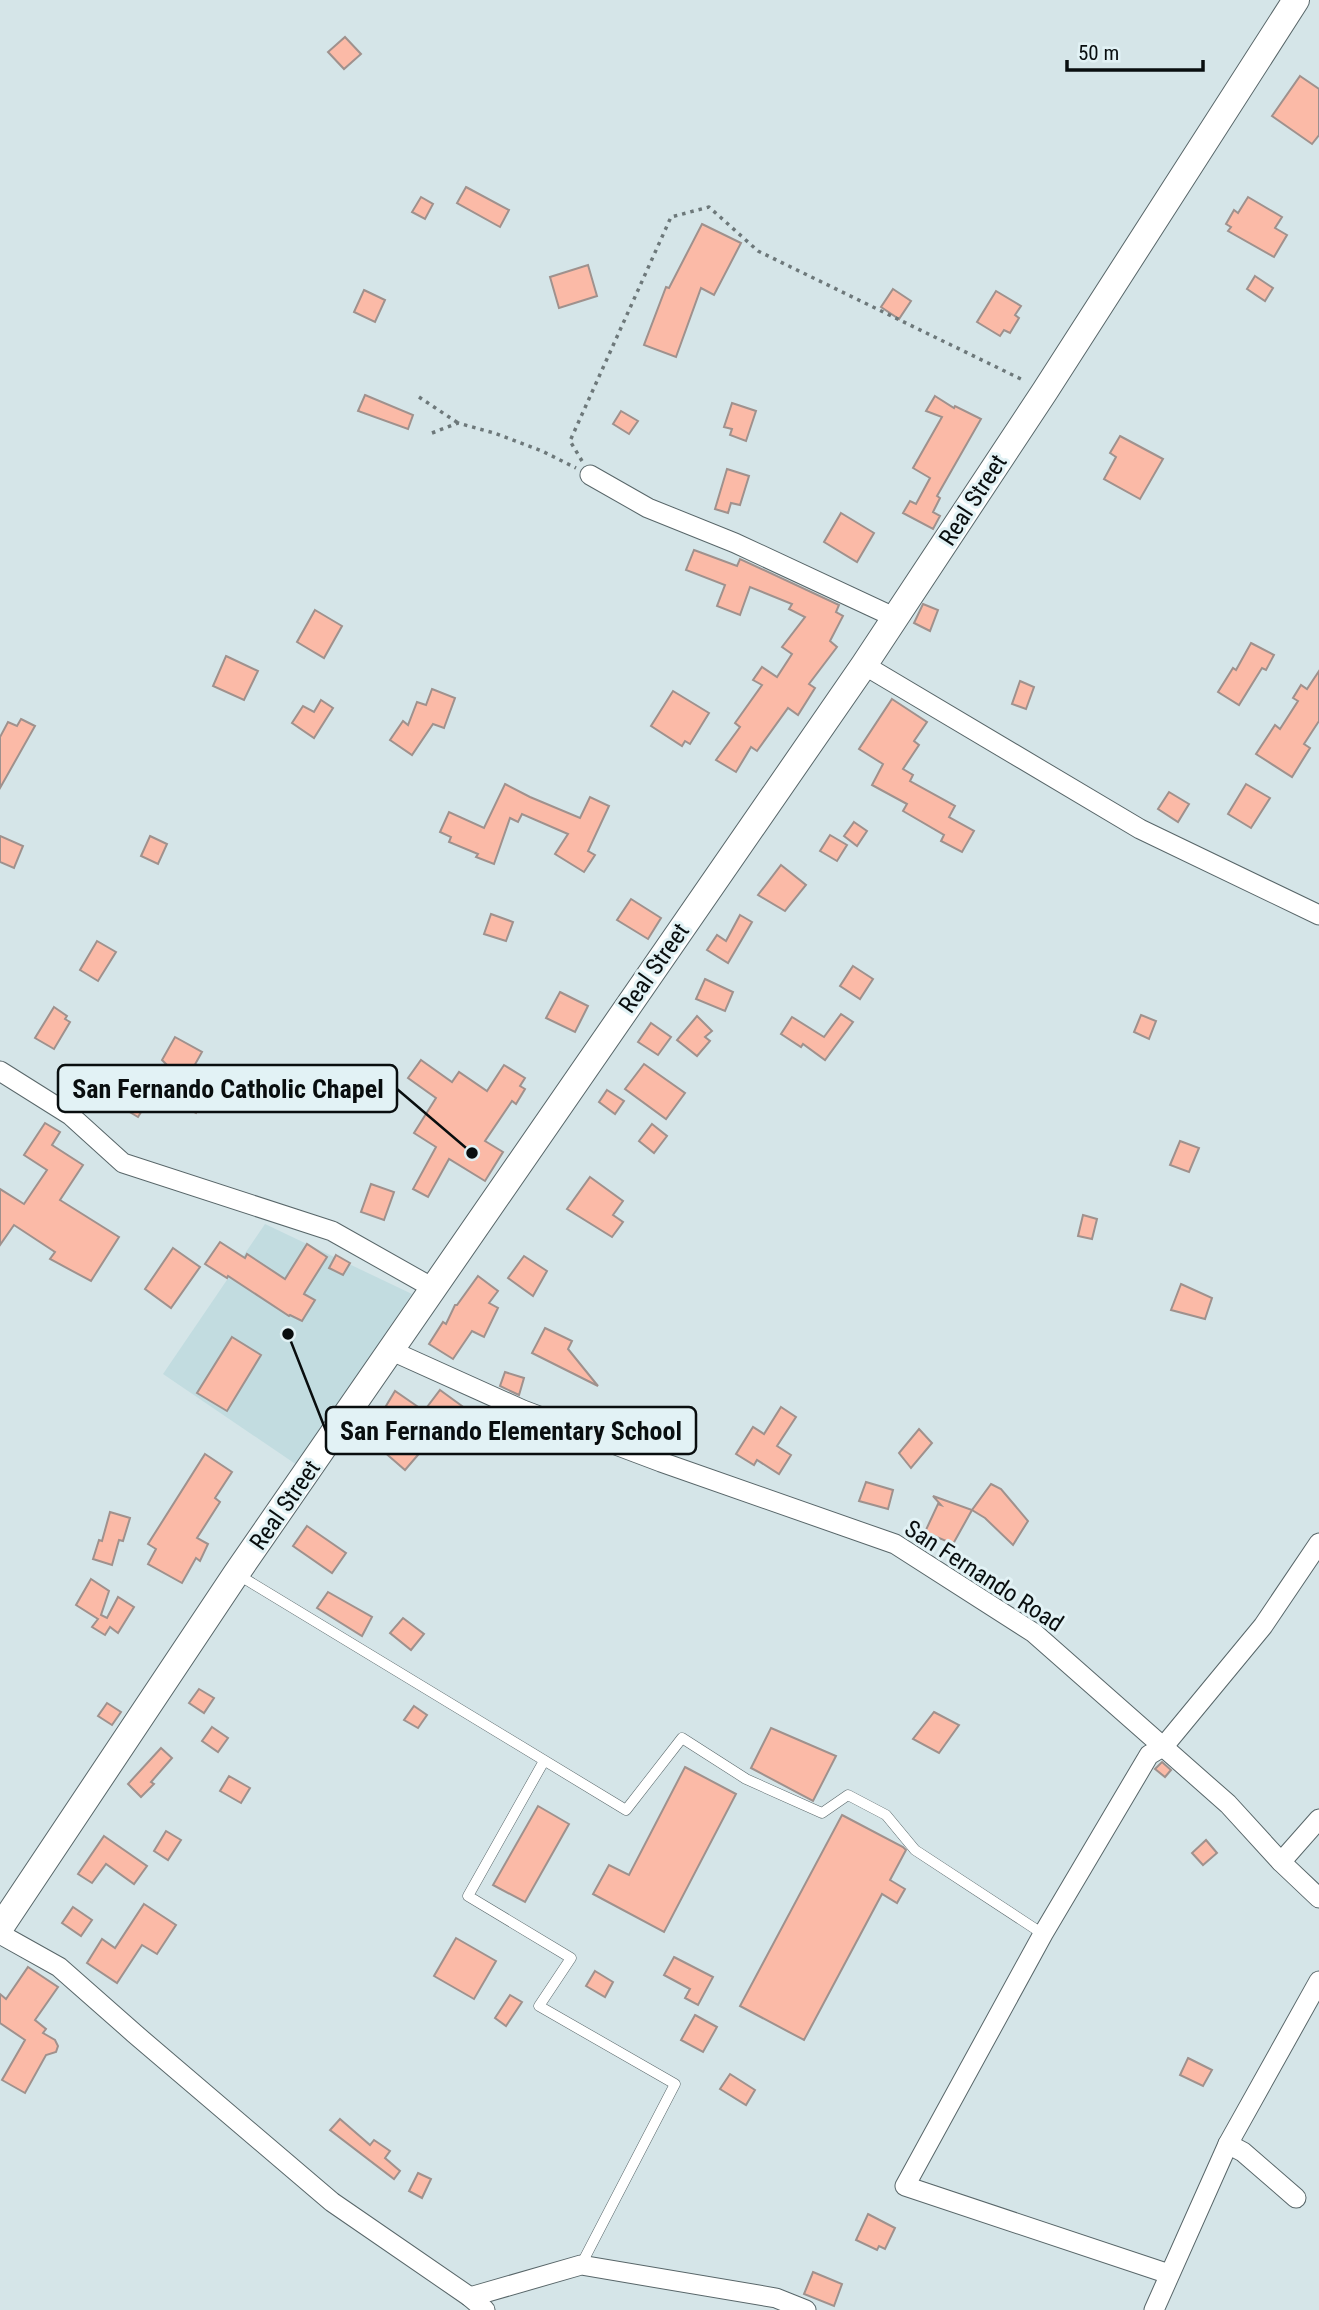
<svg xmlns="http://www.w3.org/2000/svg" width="1319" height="2310" font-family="'Roboto Condensed',sans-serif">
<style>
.built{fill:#c2dce0}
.building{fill:#fbbaa7;stroke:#9f918d;stroke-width:2}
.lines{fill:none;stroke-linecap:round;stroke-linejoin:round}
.service-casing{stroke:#586669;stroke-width:11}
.minor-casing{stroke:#586669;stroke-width:21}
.secondary-casing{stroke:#586669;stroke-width:28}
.path{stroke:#6d787a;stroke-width:3.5;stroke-dasharray:3.5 5;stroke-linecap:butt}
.service{stroke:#fff;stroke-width:10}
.minor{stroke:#fff;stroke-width:19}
.secondary{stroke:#fff;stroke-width:26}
.labels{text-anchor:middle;stroke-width:6;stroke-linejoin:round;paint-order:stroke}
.street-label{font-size:24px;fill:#090e0f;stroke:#e2f2f5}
.leader{fill:none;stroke:#090e0f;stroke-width:2.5}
.callout-dot{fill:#090e0f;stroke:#e2f2f5;stroke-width:2.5}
.callout{fill:#e2f2f5;stroke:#090e0f;stroke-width:2.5}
.callout-label{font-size:26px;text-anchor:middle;font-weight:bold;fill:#090e0f}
</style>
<rect width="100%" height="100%" fill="#d5e5e8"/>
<polygon class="built" points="265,1224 412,1294 297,1465 163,1374"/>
<g class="building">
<polygon points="345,37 361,54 344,69 328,52"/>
<polygon points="1300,76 1319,89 1319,135 1312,144 1272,116"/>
<polygon points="466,187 509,210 500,227 457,203"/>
<polygon points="421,197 433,204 425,219 412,212"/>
<polygon points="1248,197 1282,217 1275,228 1287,235 1274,257 1228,231 1231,227 1226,224 1234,210 1238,213"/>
<polygon points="702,224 741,243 714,295 701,288 676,357 644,345 666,287 669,288"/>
<polygon points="588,265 597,296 559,308 550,277"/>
<polygon points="1255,276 1273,288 1265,301 1247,289"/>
<polygon points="893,289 911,301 899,319 881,307"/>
<polygon points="364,290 385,300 375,322 354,312"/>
<polygon points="996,291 1021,306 1015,315 1019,318 1010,333 1004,330 1000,336 977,322"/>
<polygon points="365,395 413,415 408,429 358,411"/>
<polygon points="935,396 954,408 955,406 981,419 937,496 940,498 933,512 940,516 933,529 903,513 910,501 916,504 930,478 913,468 942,417 926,411"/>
<polygon points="732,403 756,411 746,441 730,435 732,429 724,427"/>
<polygon points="621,411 638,421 629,434 613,424"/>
<polygon points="1120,436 1163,459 1140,499 1104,479 1116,457 1110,453"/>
<polygon points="727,469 749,476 740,505 731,503 728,513 715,509"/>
<polygon points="841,513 874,533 857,562 824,542"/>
<polygon points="694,550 737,566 740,559 839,605 836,612 843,616 830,641 837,647 809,684 815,688 798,715 788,708 757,751 751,747 736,772 716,760 740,727 735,723 762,685 753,680 762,667 777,677 792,654 782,647 805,617 789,609 792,604 750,587 740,615 717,606 725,585 686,570"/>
<polygon points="923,604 938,610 930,631 914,623"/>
<polygon points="315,610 342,626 324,658 297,642"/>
<polygon points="1251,643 1274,655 1266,670 1262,668 1239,705 1218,692 1233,668 1236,670"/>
<polygon points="226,656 258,671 244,700 213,686"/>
<polygon points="1319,671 1319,721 1304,744 1310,748 1292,777 1256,754 1275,725 1280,729 1298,701 1293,698 1301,685 1307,689"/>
<polygon points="1020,681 1034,687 1026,709 1012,704"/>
<polygon points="432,689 455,698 444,728 433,724 412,755 390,740 403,721 408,725 417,702 426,705"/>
<polygon points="673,691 709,713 690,744 685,741 682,746 651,726"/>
<polygon points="892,699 927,722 914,741 919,745 903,769 913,775 910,781 955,806 949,817 974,831 962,852 941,841 944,835 903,811 907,804 872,785 883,764 859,749"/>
<polygon points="321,700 333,708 314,738 292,723 303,706 314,712"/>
<polygon points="21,719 35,726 0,788 0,737 8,722 17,726"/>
<polygon points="505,784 530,797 580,818 590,797 609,806 588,851 595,855 584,872 555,854 568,834 522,814 518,822 510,818 494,864 476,857 478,854 449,842 451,837 440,832 449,812 484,828"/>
<polygon points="1246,784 1270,798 1251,828 1228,814"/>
<polygon points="1169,792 1189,804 1178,822 1158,809"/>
<polygon points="854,822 867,831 857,846 844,836"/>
<polygon points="830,835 847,845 837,861 820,851"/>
<polygon points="0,836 23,846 14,868 0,862"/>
<polygon points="150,836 167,844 158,864 141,856"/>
<polygon points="781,865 806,885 785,911 758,895"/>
<polygon points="631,899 661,918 648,939 617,920"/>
<polygon points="491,914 513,922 506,941 484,934"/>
<polygon points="740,915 752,922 728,963 707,950 717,935 726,941"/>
<polygon points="97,941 116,952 98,981 80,970"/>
<polygon points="853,966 873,979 860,999 840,986"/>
<polygon points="705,979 733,992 725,1011 696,999"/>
<polygon points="560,992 588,1006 575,1032 546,1018"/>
<polygon points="54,1007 67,1016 65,1019 70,1022 54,1049 35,1038"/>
<polygon points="841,1014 853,1022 825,1060 803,1044 801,1047 781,1034 792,1017 824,1037"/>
<polygon points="1141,1015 1156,1021 1149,1039 1134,1032"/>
<polygon points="697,1016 712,1031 705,1037 710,1041 697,1056 677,1040"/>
<polygon points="651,1023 671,1037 658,1055 638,1042"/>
<polygon points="175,1037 202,1052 193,1068 193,1078 189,1082 182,1080 162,1060"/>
<polygon points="421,1060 452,1082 459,1072 487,1091 504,1065 525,1078 520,1086 525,1089 516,1104 512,1101 485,1141 503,1152 485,1181 449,1159 428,1197 413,1189 436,1147 414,1133 436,1098 408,1078"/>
<polygon points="644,1064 685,1093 666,1119 625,1089"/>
<polygon points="134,1066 155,1080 143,1098 148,1101 138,1117 109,1100 118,1084 121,1085"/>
<polygon points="607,1090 624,1101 615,1114 599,1102"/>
<polygon points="190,1093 203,1100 196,1113 184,1107"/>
<polygon points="45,1123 60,1132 52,1145 83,1165 60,1200 119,1237 91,1281 50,1259 55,1252 14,1225 0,1245 0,1189 24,1204 47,1170 24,1155"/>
<polygon points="652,1124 667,1136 654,1153 639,1141"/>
<polygon points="1180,1141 1199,1148 1189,1172 1170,1165"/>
<polygon points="590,1177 623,1201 613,1215 623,1222 612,1237 567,1209"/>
<polygon points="371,1184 394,1192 384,1220 361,1212"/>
<polygon points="1083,1215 1097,1219 1092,1239 1078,1236"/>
<polygon points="220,1242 245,1258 247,1254 285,1279 307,1244 327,1257 305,1292 304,1294 315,1300 302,1321 290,1315 289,1316 228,1276 227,1278 205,1264"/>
<polygon points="173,1248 200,1267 171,1308 145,1289"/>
<polygon points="336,1255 350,1263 343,1275 329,1268"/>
<polygon points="524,1256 547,1271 533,1296 508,1278"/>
<polygon points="478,1276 498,1291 489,1303 498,1308 484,1337 472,1331 453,1359 429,1344 443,1322 446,1324 455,1305 457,1305"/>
<polygon points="1181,1284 1212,1298 1205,1319 1171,1310"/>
<polygon points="545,1328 572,1341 568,1349 598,1386 532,1353"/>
<polygon points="232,1337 261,1355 227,1411 197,1393"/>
<polygon points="505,1372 524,1378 519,1395 500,1386"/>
<polygon points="440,1390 477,1417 460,1440 450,1432 443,1441 435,1435 405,1470 383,1451 397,1435 377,1421 395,1391 424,1411"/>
<polygon points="781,1407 796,1417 777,1446 791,1455 779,1474 757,1460 754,1465 736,1454 753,1427 764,1434"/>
<polygon points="919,1429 932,1443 911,1468 899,1453"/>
<polygon points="205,1454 232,1472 215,1498 220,1502 197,1538 208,1544 200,1561 196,1558 182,1583 148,1564 156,1549 148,1544"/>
<polygon points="866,1482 893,1490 888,1509 859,1501"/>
<polygon points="991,1484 1001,1489 1028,1521 1013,1545 985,1518 972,1510"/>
<polygon points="933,1496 972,1510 953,1544 925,1532 938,1504 941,1505"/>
<polygon points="110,1512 130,1518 123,1541 119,1540 112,1565 93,1559 99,1540 102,1541"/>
<polygon points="307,1526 346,1553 332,1573 293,1546"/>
<polygon points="91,1579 109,1591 101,1615 107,1618 118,1597 134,1607 118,1633 110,1627 105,1635 92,1627 98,1619 76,1605"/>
<polygon points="328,1592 372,1617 362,1636 317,1608"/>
<polygon points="403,1618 424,1634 411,1650 390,1633"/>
<polygon points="199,1689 214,1698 204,1713 189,1703"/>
<polygon points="107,1703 121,1712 112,1725 98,1716"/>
<polygon points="414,1706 427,1715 418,1728 404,1720"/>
<polygon points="934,1712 959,1725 939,1753 913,1739"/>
<polygon points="212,1727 228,1738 218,1752 202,1741"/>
<polygon points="771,1728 836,1756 813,1801 751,1768"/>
<polygon points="161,1748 172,1758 151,1782 154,1784 141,1797 128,1784"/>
<polygon points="1162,1762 1171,1770 1165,1777 1155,1769"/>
<polygon points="685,1767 736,1794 664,1932 593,1894 609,1865 629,1875"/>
<polygon points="229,1776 250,1788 241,1803 220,1791"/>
<polygon points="538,1806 569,1824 525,1902 493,1885"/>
<polygon points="842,1815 903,1847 906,1850 890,1880 905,1889 897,1903 882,1894 804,2040 740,2006"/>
<polygon points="166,1831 181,1840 168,1860 154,1851"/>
<polygon points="104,1836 147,1866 134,1884 106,1864 92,1883 78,1874"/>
<polygon points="1206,1840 1217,1853 1203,1865 1192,1853"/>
<polygon points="144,1904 176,1925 157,1954 142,1945 117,1983 87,1963 102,1939 115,1948"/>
<polygon points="73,1907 92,1920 81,1936 62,1923"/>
<polygon points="456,1938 496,1961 474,1999 434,1976"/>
<polygon points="674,1957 713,1977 698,2005 685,1998 690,1989 664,1975"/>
<polygon points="28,1967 58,1987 35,2020 46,2029 43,2033 55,2040 58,2046 56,2052 46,2055 25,2093 2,2080 25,2040 0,2023 0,1994 6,1999"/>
<polygon points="595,1971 613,1982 605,1997 586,1986"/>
<polygon points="510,1995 522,2002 506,2026 495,2018"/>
<polygon points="695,2015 717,2027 703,2052 681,2040"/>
<polygon points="1188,2058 1212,2070 1203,2086 1180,2075"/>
<polygon points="730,2074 755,2090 746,2105 720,2089"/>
<polygon points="340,2119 370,2145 374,2140 390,2151 385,2158 400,2171 394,2179 330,2130"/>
<polygon points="418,2173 431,2179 422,2198 409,2191"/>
<polygon points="868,2214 895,2228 885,2249 879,2246 877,2250 856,2240"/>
<polygon points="813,2272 842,2284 834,2306 804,2294"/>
</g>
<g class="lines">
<defs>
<g id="service">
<polyline points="237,1574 626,1810 682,1738 746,1779 822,1813 848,1795 886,1815 915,1850 1043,1934"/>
<polyline points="544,1761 468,1896 571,1958 539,2006 675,2084 581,2265"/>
</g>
<g id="minor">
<polyline points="590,475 648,508 735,543 896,618"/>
<polyline points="864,665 1140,829 1319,915"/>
<polyline points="0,1071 70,1115 123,1163 332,1231 433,1288"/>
<polyline points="392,1351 523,1410 661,1462 895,1544 1034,1633 1228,1804 1281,1862 1319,1898"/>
<polyline points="1281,1862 1319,1819"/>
<polyline points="0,1934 59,1967 135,2034 332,2202 470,2297 485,2310"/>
<polyline points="1228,2144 1243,2152 1296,2198"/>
<polyline points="1169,2274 905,2186 1043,1934 1149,1755 1164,1746 1263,1626 1319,1543"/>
<polyline points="470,2297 581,2265 776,2298 806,2310"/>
<polyline points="1154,2310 1228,2144 1319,1981"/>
</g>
<polyline id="secondary" points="0,1928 236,1574 864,665 1045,391 1296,0"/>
</defs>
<use href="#service" class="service-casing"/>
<use href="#minor" class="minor-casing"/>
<use href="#secondary" class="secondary-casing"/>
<g class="path">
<polyline points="419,397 458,423"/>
<polyline points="432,433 458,423 494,433 542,451 576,468"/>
<polyline points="582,461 570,441 671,217 709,207 758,251 1025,381"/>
</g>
<use href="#service" class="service"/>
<use href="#minor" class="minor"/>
<use href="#secondary" class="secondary"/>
</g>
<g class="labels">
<g class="street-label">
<text transform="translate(973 500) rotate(-57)" y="8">Real Street</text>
<text transform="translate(654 968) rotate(-55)" y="8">Real Street</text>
<text transform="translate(285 1505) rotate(-55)" y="8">Real Street</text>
<text transform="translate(984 1576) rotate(33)" y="8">San Fernando Road</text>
</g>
</g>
<path class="leader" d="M472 1153L397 1089M288 1334L326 1431"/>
<g class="callout-dot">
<circle cx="472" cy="1153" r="7"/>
<circle cx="288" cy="1334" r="7"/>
</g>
<g class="callout">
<rect x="58" y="1065" width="339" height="47" rx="7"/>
<rect x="326" y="1407" width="370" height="47" rx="7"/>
</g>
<g class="callout-label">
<text x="228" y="1098">San Fernando Catholic Chapel</text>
<text x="511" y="1440">San Fernando Elementary School</text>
</g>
<path d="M1067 60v10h136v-10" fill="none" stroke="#090e0f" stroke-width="3.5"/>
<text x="1078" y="60" font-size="21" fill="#090e0f" stroke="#e2f2f5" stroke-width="5" paint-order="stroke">50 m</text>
</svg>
